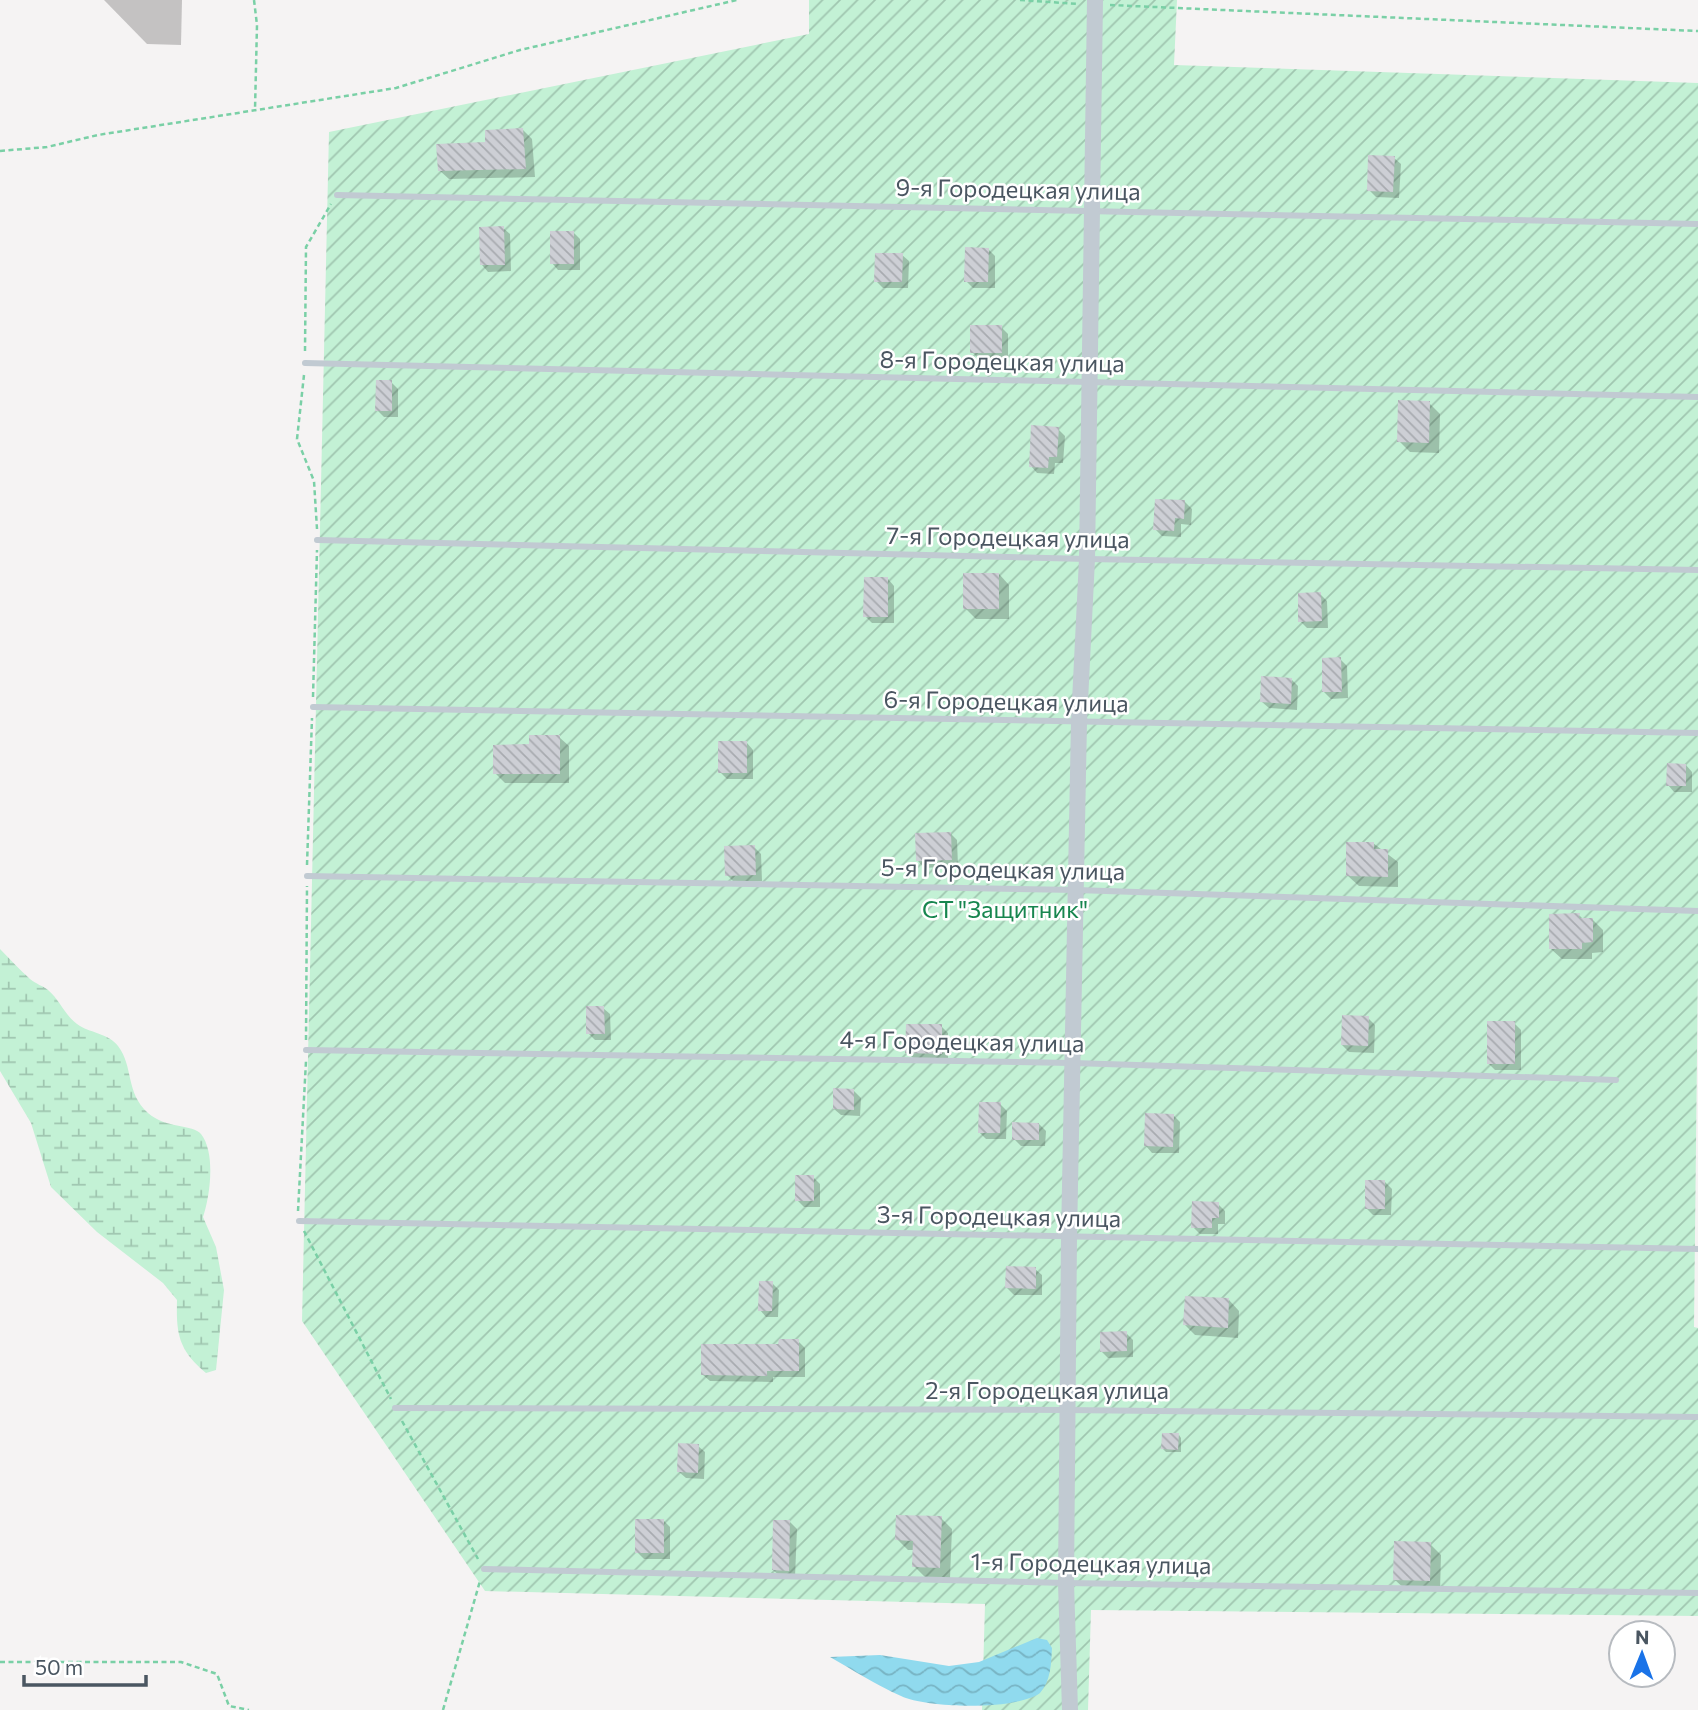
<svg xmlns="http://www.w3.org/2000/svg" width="1698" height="1710" font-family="Commissioner,sans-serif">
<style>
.wetland{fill:url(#wetland-marsh)}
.garden{fill:url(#garden-furrows)}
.water{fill:url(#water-waves)}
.shadow{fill:#0003}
.building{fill:url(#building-back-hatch)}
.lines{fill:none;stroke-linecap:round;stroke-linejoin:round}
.path{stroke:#7ad0a6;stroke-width:2.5;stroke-dasharray:5 3.5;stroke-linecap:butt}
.service{stroke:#c1cad2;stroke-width:6}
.tertiary{stroke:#c1cad2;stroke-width:16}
.labels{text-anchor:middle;stroke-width:5;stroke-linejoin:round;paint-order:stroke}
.street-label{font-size:24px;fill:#4a5661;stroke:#fff}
.park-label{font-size:24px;fill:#17864f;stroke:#fff}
</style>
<defs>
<pattern id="wetland-marsh" width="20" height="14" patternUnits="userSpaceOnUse" patternTransform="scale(1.75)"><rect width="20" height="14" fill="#c3f1d5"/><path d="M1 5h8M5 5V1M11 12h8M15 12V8" fill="none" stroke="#a0c6b0"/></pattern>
<pattern id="garden-furrows" width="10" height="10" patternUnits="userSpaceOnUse" patternTransform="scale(1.75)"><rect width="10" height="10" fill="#c3f1d5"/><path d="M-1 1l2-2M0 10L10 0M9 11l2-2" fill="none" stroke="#a0c6b0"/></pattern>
<pattern id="water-waves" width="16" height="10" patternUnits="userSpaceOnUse" patternTransform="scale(1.75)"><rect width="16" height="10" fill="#90daee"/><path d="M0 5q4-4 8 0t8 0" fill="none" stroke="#78b4c4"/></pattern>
<pattern id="building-back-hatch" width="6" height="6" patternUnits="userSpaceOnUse" patternTransform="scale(1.75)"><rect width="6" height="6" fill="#cdcfd5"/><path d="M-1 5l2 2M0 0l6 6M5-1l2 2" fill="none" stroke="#a8abb0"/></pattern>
</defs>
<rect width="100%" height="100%" fill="#f5f3f3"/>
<path class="wetland" d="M0,949C10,959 20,970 30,979C36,984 43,986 48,990C61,1001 65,1017 80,1026C92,1033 109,1034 118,1046C134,1067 125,1092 148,1113C166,1129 193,1124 201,1134C216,1153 210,1196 203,1217L216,1247L224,1290L216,1370L206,1373C179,1350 176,1335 177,1300L163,1283L97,1232L51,1187L31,1123L0,1071Z"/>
<polygon class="garden" points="809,0 1177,0 1174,65 1698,83 1698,962 1694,1327 1698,1328 1698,1616 1091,1610 1088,1710 982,1710 985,1604 485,1591 302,1321 329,132 809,34"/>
<path class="water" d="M1037,1638L1047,1640L1052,1648C1051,1665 1051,1680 1040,1693C1017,1710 929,1709 901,1696C876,1685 853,1670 830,1657L880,1655L949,1666L979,1662Z"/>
<g class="shadow">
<polygon points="104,0 182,0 181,45 147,44"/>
<polygon points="523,130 532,139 535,177 449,179 439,170 487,143"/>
<polygon points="1394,158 1401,164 1399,198 1376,197 1369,190"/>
<polygon points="503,228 510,234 511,271 488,272 482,265"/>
<polygon points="573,232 580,239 580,270 558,270 552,263"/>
<polygon points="988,249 995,256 995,288 973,288 966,281"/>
<polygon points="902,255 909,261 908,288 883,288 876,281"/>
<polygon points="1001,327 1008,334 1008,359 979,359 972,352"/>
<polygon points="391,382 398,389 398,417 384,417 377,410"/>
<polygon points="1429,403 1440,414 1439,453 1410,452 1399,441"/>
<polygon points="1058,429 1065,436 1063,463 1055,463 1054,474 1037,473 1031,466"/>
<polygon points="1185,502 1192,509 1191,525 1181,524 1181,537 1162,536 1155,529"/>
<polygon points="999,574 1009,585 1009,619 976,619 965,608"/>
<polygon points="888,579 894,586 894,623 872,623 865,616"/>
<polygon points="1320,594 1327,601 1328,628 1307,628 1300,621"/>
<polygon points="1340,659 1347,666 1348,698 1331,699 1324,692"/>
<polygon points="1291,679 1298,686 1297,710 1269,708 1262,702"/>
<polygon points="559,737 569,746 569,783 505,783 495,773 531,746"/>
<polygon points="747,743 753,750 753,779 727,779 720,772"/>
<polygon points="1686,765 1692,772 1692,792 1674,792 1668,785"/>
<polygon points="950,833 957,840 958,866 924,868 918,861"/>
<polygon points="1373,843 1398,862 1398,887 1359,886 1348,876"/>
<polygon points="754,847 761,854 762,881 734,882 727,875"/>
<polygon points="1579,915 1583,919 1592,919 1603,930 1603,952 1592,953 1592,959 1562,959 1551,949"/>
<polygon points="603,1008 610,1014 611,1040 595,1040 588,1033"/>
<polygon points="1368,1018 1375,1025 1374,1053 1349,1052 1342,1045"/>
<polygon points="1514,1023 1521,1030 1521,1070 1495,1070 1488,1063"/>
<polygon points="941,1026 948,1033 948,1060 914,1059 907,1052"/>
<polygon points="854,1091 861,1098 860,1116 841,1115 834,1109"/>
<polygon points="1000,1104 1007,1111 1006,1139 986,1139 979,1132"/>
<polygon points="1173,1115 1180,1122 1179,1153 1152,1153 1146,1146"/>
<polygon points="1039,1124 1046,1131 1045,1146 1021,1146 1014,1139"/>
<polygon points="813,1177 820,1184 820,1207 804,1207 797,1200"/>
<polygon points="1385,1182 1392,1189 1391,1215 1373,1215 1366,1208"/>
<polygon points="1218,1204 1225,1211 1225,1224 1218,1224 1218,1234 1200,1234 1193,1227"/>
<polygon points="1035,1269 1042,1275 1042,1295 1014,1295 1007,1288"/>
<polygon points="772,1283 779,1290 778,1317 766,1317 760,1310"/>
<polygon points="1229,1300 1239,1311 1238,1338 1195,1335 1185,1325"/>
<polygon points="1126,1333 1133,1340 1133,1357 1108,1358 1101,1351"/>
<polygon points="798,1341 805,1348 805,1377 773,1377 773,1382 710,1381 703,1375"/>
<polygon points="1179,1435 1181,1438 1181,1452 1166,1452 1163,1449"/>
<polygon points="698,1446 705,1452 704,1479 686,1478 679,1472"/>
<polygon points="941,1518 952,1529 950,1578 925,1577 914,1566 914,1550 908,1550 897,1539"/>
<polygon points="663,1520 670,1527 670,1559 644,1559 637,1552"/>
<polygon points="790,1522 797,1529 795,1577 780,1576 773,1570"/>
<polygon points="1430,1544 1441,1555 1440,1591 1406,1590 1395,1580"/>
</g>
<g class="building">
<polygon points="523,128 526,169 438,171 436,144 485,142 485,130"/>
<polygon points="1368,155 1395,156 1393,192 1367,191"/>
<polygon points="504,226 505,265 480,265 479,227"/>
<rect x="550" y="231" width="24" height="33"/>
<polygon points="965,247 989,248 988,282 964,282"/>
<polygon points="875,253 903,253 902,282 874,282"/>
<rect x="970" y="325" width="32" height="28"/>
<polygon points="376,380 392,380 392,411 375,411"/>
<polygon points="1398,400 1430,401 1429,443 1397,442"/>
<polygon points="1031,425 1059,427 1057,457 1049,457 1048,468 1029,467"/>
<polygon points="1155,499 1185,500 1184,519 1175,518 1174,531 1153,530"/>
<rect x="963" y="573" width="36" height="36"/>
<polygon points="864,577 888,577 888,617 863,617"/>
<polygon points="1321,592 1322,621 1298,622 1298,593"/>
<polygon points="1341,657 1342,692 1322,692 1322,658"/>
<polygon points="1261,676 1292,678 1291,704 1260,702"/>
<polygon points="529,735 560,735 560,774 493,774 493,745 529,744"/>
<rect x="718" y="741" width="29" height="32"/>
<polygon points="1667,763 1686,764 1686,786 1666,786"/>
<polygon points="951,832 952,860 916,861 915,833"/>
<polygon points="1346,842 1374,842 1374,849 1388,849 1388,877 1346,876"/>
<polygon points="755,845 756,875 725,876 724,846"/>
<polygon points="1580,913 1579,918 1593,918 1593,942 1582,943 1582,949 1549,949 1549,914"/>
<polygon points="586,1006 604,1006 605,1034 586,1034"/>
<polygon points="1342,1015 1369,1016 1368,1046 1341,1045"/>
<rect x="1487" y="1021" width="28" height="43"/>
<polygon points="906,1024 942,1024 942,1054 905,1053"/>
<polygon points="833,1088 854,1089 854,1110 833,1109"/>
<polygon points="979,1102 1001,1102 1000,1133 978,1133"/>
<polygon points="1145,1113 1174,1114 1173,1147 1144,1146"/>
<polygon points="1012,1122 1039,1123 1039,1140 1012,1140"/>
<rect x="795" y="1175" width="19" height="26"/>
<rect x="1365" y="1180" width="20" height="29"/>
<polygon points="1192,1201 1219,1202 1219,1218 1212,1218 1212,1228 1191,1228"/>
<polygon points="1006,1266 1036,1267 1036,1289 1005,1288"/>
<polygon points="759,1281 773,1281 772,1311 758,1311"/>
<polygon points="1185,1296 1229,1298 1228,1328 1183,1325"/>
<polygon points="1127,1331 1127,1351 1100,1352 1100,1332"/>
<polygon points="779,1339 799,1339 799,1371 767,1371 767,1376 701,1375 701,1344 778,1344"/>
<polygon points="1162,1433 1179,1433 1178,1450 1161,1449"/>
<polygon points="678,1443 699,1444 698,1473 677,1472"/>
<polygon points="896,1515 942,1516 940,1568 912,1567 913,1541 895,1540"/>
<rect x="635" y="1519" width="29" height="34"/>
<polygon points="773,1520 790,1520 789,1571 772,1570"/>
<polygon points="1394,1541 1431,1542 1430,1581 1393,1580"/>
</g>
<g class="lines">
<g class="path">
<polyline points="254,0 257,25 255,110"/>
<polyline points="1020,0 1079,4"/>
<polyline points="1110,5 1698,31"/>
<polyline points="0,151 47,147 98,135 396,88 520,50 737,0"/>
<polyline points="305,351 306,247 331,204"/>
<polyline points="304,375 297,439 314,481 317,529"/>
<polyline points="313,697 317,550"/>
<polyline points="307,865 312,718"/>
<polyline points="306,1040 307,886"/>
<polyline points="298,1211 306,1061"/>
<polyline points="304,1231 391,1399"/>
<polyline points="402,1421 478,1559"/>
<polyline points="0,1662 181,1662 217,1674 229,1706 249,1710"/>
<polyline points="443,1710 480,1581"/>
</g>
<g class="service">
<polyline points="337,195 1698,224"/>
<polyline points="305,363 1698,397"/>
<polyline points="317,540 1087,559 1698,570"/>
<polyline points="313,707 1698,733"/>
<polyline points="307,876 1076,890 1698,911"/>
<polyline points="306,1050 1073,1063 1616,1080"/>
<polyline points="299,1221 1698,1249"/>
<polyline points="395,1408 1066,1410 1698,1417"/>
<polyline points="484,1569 1066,1583 1698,1593"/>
</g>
<polyline class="tertiary" points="1070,1710 1066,1583 1069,1238 1079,722 1087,559 1095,0"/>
</g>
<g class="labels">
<g class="street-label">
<text transform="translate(1018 190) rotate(1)" y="8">9-я Городецкая улица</text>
<text transform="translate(1002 362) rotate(1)" y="8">8-я Городецкая улица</text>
<text transform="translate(1008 538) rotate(1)" y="8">7-я Городецкая улица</text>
<text transform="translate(1006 702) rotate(1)" y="8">6-я Городецкая улица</text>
<text transform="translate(1003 870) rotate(1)" y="8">5-я Городецкая улица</text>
<text transform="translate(962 1042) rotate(1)" y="8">4-я Городецкая улица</text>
<text transform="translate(999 1217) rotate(1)" y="8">3-я Городецкая улица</text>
<text x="1047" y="1399">2-я Городецкая улица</text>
<text transform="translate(1091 1564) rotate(1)" y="8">1-я Городецкая улица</text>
</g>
<g class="park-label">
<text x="1005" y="918">СТ "Защитник"</text>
</g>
</g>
<g transform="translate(1642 1654) rotate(1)"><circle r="33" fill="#ffffff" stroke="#b7bbc0" stroke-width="2"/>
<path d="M0-5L12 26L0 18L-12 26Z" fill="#1a73e8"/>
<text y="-10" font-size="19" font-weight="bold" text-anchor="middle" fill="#4a5661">N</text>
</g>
<path d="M24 1675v10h122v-10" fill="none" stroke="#4a5661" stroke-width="3.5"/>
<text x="35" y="1675" font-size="21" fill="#4a5661" stroke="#ffffff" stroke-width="5" paint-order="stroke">50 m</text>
</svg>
